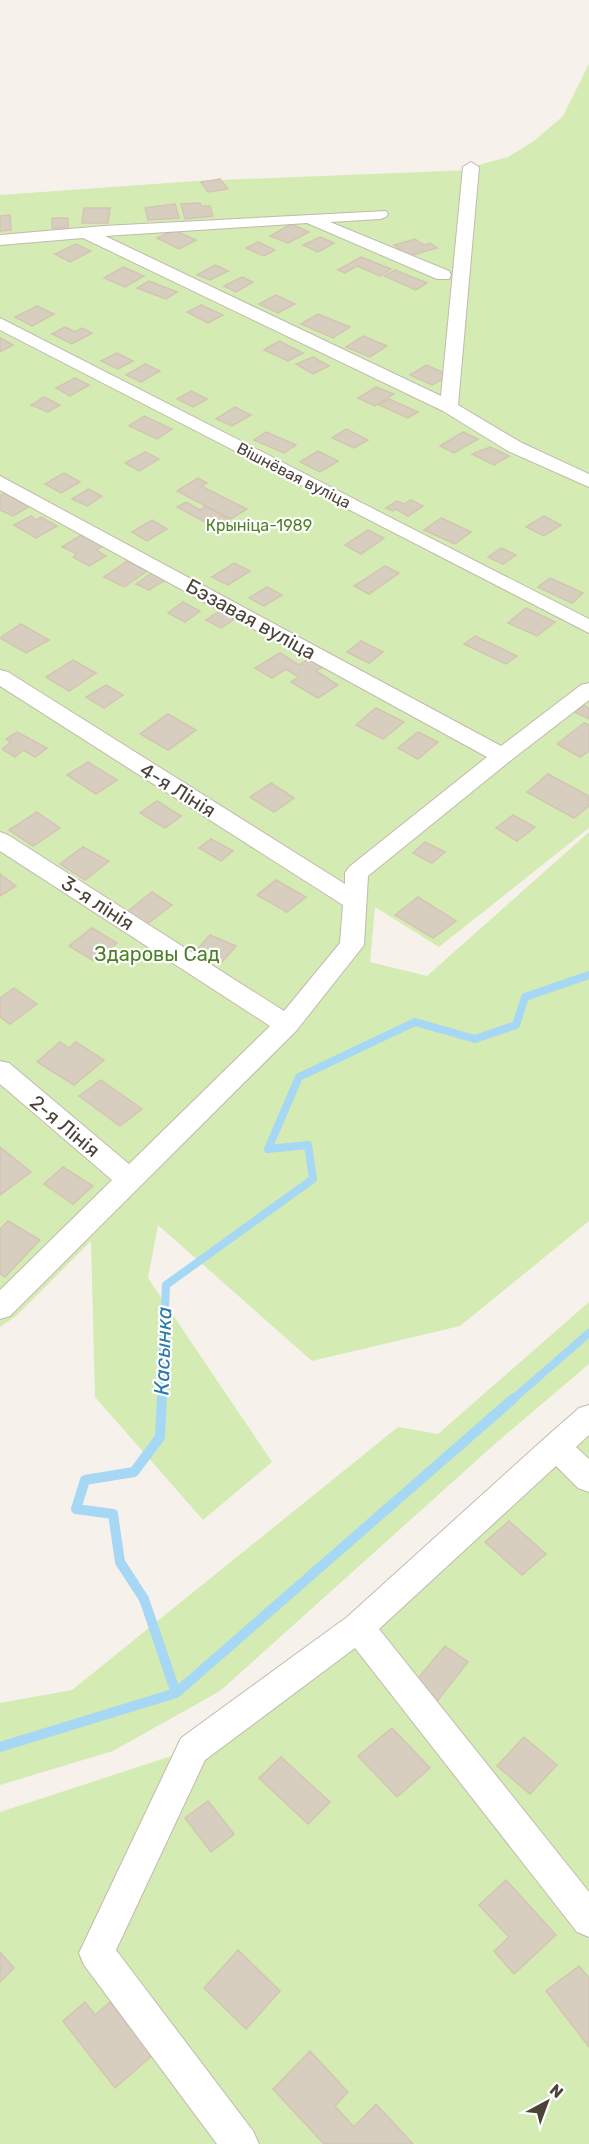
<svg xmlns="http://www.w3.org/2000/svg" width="589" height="2144" font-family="Rubik,sans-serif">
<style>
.green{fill:#d4ebb3}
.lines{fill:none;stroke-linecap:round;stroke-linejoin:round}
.stream-far1{stroke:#a6d7f4;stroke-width:8}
.stream{stroke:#a6d7f4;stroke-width:10}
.building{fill:#d8cec0;stroke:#d4c5b2;stroke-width:1.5}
.minor-casing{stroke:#c2baad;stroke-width:2}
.minor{fill:#fff;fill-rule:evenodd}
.labels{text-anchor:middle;stroke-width:4.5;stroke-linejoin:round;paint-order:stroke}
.far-street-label{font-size:16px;fill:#4b4338;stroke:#fff}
.far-park-label{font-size:16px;fill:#4d8127;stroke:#fff}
.street-label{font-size:20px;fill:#4b4338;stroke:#fff}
.park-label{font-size:20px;fill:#4d8127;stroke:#fff}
.water-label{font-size:21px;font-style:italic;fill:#2879ac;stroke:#fff}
</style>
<rect width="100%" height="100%" fill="#f6f2eb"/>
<g class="green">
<polygon points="589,64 589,828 439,947 375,907 370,962 427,976 589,832 589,1221 460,1326 312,1361 158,1225 148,1278 272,1462 203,1520 95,1397 91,1241 16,1316 0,1327 0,195 196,181 471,170 471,167 508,157 534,141 563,116"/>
<polygon points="589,1302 589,1364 496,1443 220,1691 113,1751 0,1785 0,1703 72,1690 398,1427 438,1434"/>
<polygon points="589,1417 589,2144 0,2144 0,1812 193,1749"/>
</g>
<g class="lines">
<g class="stream-far1">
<polyline points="161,1400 166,1285 313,1179 308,1145 268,1149 299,1077 415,1022 475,1039 516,1025 525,997 589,975"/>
<polyline points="512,1400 589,1333"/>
</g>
<g class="stream">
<polyline points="176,1693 514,1398"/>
<polyline points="0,1747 176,1693 144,1599 120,1562 113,1514 76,1509 85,1480 134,1472 160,1437 162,1398"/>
</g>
</g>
<g class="building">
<polygon points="220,179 228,189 208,192 201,182"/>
<polygon points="200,203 201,206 210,206 213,216 185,219 181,204"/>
<polygon points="175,204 179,218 148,220 145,208"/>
<polygon points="84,208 110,208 108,223 82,223"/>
<polygon points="10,215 11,230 0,231 0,216"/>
<rect x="52" y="218" width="16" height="10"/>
<polygon points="291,224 309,232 288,243 270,236"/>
<polygon points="174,230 196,240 179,249 157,238"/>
<polygon points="320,237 334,243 318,252 303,245"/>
<polygon points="415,239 424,245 430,243 437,248 409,256 394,245"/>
<polygon points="258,242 275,250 264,256 246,248"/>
<polygon points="76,244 91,251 70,262 55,254"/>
<polygon points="361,257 391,269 380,276 357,266 345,273 338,270"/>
<polygon points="215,265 228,271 210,280 197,275"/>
<polygon points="123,267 144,276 125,287 104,278"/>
<polygon points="395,270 427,283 416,290 384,276"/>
<polygon points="242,277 253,282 236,292 224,286"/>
<polygon points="149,281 177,292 166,299 137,288"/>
<polygon points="276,295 295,304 278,313 259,304"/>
<polygon points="201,305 223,315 208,323 187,312"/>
<polygon points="37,306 54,314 32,326 15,317"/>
<polygon points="318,314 350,327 333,338 301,324"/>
<polygon points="65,327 75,332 82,328 92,333 72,344 52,334"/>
<polygon points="363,336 387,346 370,357 346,347"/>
<polygon points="0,338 13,345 0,352"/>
<polygon points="279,341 303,353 288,361 264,350"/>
<polygon points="117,353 133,361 118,369 101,361"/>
<polygon points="313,357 329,366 313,374 296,364"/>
<polygon points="145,364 160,371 141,382 126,375"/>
<polygon points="426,365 449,375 432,385 410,375"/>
<polygon points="75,378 89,385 70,396 56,388"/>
<polygon points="376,387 394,394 375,406 358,398"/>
<polygon points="191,391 207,399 193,407 177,399"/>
<polygon points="44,397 60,405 48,412 31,405"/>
<polygon points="389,399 418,412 408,418 379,405"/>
<polygon points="235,407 251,415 232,426 216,419"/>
<polygon points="144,416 172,429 157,439 129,426"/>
<polygon points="346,429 368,440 354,448 332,438"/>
<polygon points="266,432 296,445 284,453 254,440"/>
<polygon points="463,432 478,439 454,453 440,446"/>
<polygon points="490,447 509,456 494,465 472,454"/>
<polygon points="318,451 338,461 320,472 300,462"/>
<polygon points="145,452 159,459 139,471 125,463"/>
<polygon points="64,473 80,482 61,493 45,484"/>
<polygon points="198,478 207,483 201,486 247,509 231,519 177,491"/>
<polygon points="88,489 102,496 87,506 72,499"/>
<polygon points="4,493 30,506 13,516 0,510 0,496"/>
<polygon points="411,500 423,506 408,516 396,509 393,511 386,508 397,501 404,504"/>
<polygon points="186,502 200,510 205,506 228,519 214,527 177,507"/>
<polygon points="31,516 36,520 41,517 57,526 36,538 14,525"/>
<polygon points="544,516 561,525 544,536 526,527"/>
<polygon points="441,518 471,532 455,544 424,530"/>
<polygon points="152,520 167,529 147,541 132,532"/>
<polygon points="368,530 384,538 361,554 345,545"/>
<polygon points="81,535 103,546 96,550 106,556 89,566 73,557 77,554 62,547"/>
<polygon points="501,548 516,555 503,564 488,557"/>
<polygon points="127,561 147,571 124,587 104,577"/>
<polygon points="234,563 250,571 228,585 212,577"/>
<polygon points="385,566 399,573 369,594 354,586"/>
<polygon points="152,573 165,580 149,590 136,584"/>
<polygon points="550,578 583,593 572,603 538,587"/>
<polygon points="267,587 282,595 264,606 249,598"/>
<polygon points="183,602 200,611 185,622 168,613"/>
<polygon points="224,608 239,616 221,628 206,620"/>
<polygon points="526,608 555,622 537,636 508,623"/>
<polygon points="21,624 49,640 26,653 0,638"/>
<polygon points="475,636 517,656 506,664 464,644"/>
<polygon points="361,641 383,652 369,663 347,652"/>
<polygon points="280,653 299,665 312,657 326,665 316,671 338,685 318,698 291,682 299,677 286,669 272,678 255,668"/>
<polygon points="73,660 96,673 69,691 46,677"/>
<polygon points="106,685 123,695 104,708 86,697"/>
<polygon points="584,705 589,708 589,719 575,712"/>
<polygon points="376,708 404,722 383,739 356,725"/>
<polygon points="168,714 196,730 168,750 140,734"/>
<polygon points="584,723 589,725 589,751 580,757 557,744"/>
<polygon points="17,732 47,748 35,757 23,750 15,757 2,749 11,742 6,739"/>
<polygon points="418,732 438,742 418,759 398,748"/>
<polygon points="88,762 117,780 96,794 67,775"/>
<polygon points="548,774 589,796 589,806 574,818 527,792"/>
<polygon points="271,783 294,798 274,812 250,797"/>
<polygon points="157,801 181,816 165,828 140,813"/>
<polygon points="37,812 60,828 33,846 9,830"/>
<polygon points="513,815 535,827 517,841 496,828"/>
<polygon points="211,839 233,851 221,861 199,848"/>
<polygon points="425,842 445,852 432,863 413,853"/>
<polygon points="83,847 109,861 85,880 60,864"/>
<polygon points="0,874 16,886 0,896"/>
<polygon points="276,880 306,897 287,912 257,895"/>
<polygon points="152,892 172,905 147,924 127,912"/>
<polygon points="418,897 456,921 433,938 395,915"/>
<polygon points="92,928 117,943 94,961 69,946"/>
<polygon points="210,935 236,946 222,962 196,951"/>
<polygon points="14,988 37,1004 10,1024 0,1017 0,998"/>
<polygon points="60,1042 69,1048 76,1042 104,1060 74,1085 37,1062"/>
<polygon points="101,1080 142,1109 120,1126 79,1096"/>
<polygon points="0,1147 31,1172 0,1195"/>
<polygon points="63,1167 93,1186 73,1204 44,1184"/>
<polygon points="8,1221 40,1240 5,1277 0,1274 0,1229"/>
<polygon points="509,1521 546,1554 522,1575 485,1542"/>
<polygon points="445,1646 468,1662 434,1705 410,1688"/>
<polygon points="392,1728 430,1768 397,1797 358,1756"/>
<polygon points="524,1737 557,1765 530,1794 497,1766"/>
<polygon points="281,1757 330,1802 308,1824 259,1778"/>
<polygon points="208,1801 234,1834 211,1852 185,1818"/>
<polygon points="506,1880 556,1935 514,1974 494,1951 509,1937 479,1905"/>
<polygon points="238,1950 280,1991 246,2029 204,1988"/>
<polygon points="0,1952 14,1968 0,1982"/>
<polygon points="579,1966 589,1978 589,2047 546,1991"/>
<polygon points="85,2002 95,2015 110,2002 153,2055 115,2088 63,2021"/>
<polygon points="310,2051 348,2092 335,2106 354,2127 376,2104 413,2144 324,2144 273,2089"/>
</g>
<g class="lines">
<defs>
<g id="minor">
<polygon points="471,162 479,167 458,405 522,443 589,474 589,487 508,451 443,411 83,238 0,245 0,235 104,226 386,211 388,214 386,217 380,219 330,222 449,271 451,275 449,279 437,279 307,223 105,236 441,396 463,167"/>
<polygon points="0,318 589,619 589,633 0,330"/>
<polygon points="0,476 501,746 581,685 589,683 589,700 510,761 368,876 364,945 296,1031 10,1316 0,1319 0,1290 112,1180 0,1084 0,1061 9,1063 129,1164 270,1026 0,851 0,832 8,835 284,1011 340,943 343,905 0,686 0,670 8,672 345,884 345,873 349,867 487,757 0,490"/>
<polygon points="589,1405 589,1435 576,1447 589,1459 589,1492 578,1488 556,1466 379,1629 589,1892 589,1937 577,1932 355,1648 205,1760 116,1950 253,2131 259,2144 217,2144 84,1965 79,1953 181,1738 347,1617 546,1437 579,1408"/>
</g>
</defs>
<use href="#minor" class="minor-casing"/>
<use href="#minor" class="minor"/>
</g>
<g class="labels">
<g class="far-street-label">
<text transform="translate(294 475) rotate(27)" y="6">Вішнёвая вуліца</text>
</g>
<g class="far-park-label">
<text x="259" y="531">Крыніца-1989</text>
</g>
<g class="street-label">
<text transform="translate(251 619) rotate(29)" y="7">Бэзавая вуліца</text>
<text transform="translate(178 790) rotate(32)" y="7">4-я Лінія</text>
<text transform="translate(98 903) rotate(33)" y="7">3-я лінія</text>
<text transform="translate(65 1126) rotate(40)" y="7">2-я Лінія</text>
</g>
<g class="park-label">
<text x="157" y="961">Здаровы Сад</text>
</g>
<g class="water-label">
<text transform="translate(163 1351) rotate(-88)" y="7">Касынка</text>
</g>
</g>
<g transform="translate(547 2102) rotate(41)" stroke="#ffffff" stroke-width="4.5" paint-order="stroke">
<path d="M0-4.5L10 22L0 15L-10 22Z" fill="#4b4338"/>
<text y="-9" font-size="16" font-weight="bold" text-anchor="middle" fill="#4b4338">N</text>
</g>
</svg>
